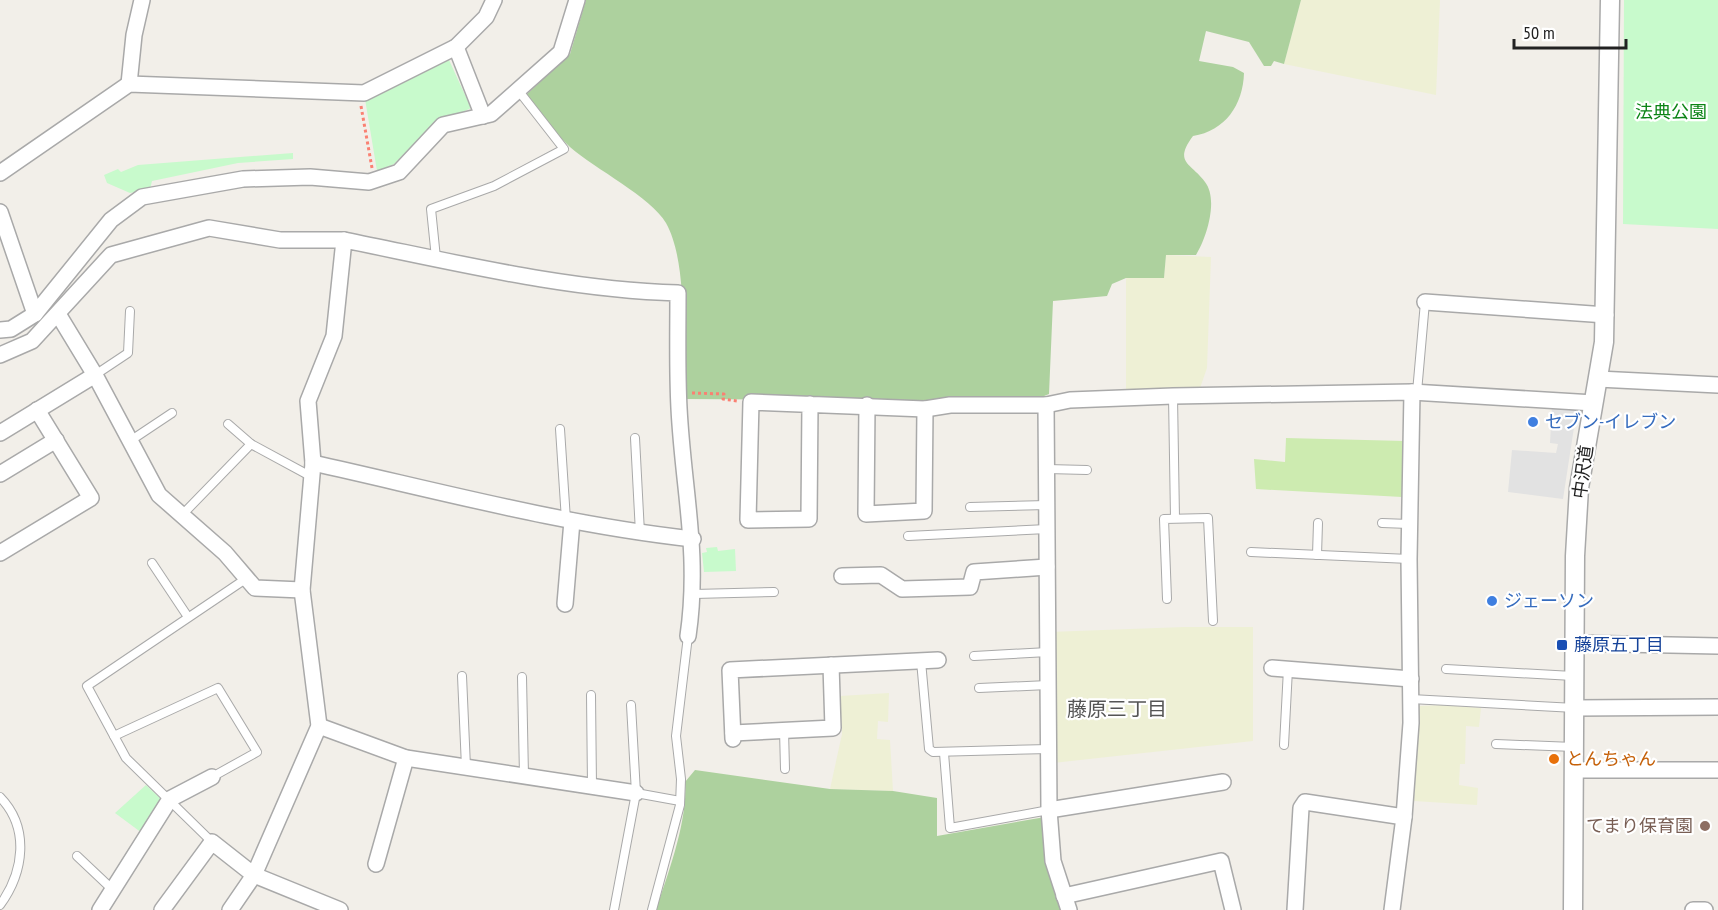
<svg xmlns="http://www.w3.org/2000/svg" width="1718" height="910" font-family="'PT Sans Narrow','Noto Sans JP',sans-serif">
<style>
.farmland{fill:#eef0d5}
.grass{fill:#cdebb0}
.forest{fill:#add19e}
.park{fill:#c8facc}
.parking{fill:#e2e2e2}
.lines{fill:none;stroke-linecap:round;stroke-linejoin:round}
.service-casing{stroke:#a9a9a9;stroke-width:10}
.minor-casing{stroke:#a9a9a9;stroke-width:18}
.tertiary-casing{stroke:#a9a9a9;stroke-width:21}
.path{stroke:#fa8072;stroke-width:3;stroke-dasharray:3 3;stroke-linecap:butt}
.service{stroke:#fff;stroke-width:8}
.minor{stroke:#fff;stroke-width:15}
.tertiary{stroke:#fff;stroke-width:18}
.shop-dot{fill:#3f7fe0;stroke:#fff;stroke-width:2}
.transit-dot{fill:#1a4fb4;stroke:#fff;stroke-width:2}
.food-dot{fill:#e8710a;stroke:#fff;stroke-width:2}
.education-dot{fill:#8d6e63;stroke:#fff;stroke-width:2}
.labels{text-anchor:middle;stroke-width:4.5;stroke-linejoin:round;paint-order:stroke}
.park-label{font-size:18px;fill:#0c8416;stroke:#fff}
.shop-label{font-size:18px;fill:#366cbe;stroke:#fff;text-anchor:start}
.street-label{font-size:18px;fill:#222;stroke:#fff}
.transit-label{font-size:18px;fill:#164399;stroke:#fff;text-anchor:start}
.food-label{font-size:18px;fill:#c56008;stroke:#fff;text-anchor:start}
.education-label{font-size:18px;fill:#785e54;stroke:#fff;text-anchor:end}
.neighbourhood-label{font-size:20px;fill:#555;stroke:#fff}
</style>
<rect width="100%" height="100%" fill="#f2efe9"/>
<g class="farmland">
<polygon points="1301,0 1440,0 1436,95 1284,64"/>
<polygon points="1166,255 1211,257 1207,368 1200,388 1126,390 1126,278 1164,278"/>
<polygon points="1184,627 1253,627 1253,741 1053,763 1049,632"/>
<polygon points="889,693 888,722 878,721 877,739 890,740 893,791 830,789 842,734 840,696"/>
<polygon points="1442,705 1481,708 1479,727 1466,726 1465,764 1460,764 1459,785 1478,788 1477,805 1414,801 1419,706"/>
</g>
<polygon class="grass" points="1286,438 1405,441 1402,497 1256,489 1254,459 1285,462"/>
<g class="forest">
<path d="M586,0H1301L1284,64L1274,61L1271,66H1264L1249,42L1206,31L1199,61L1233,67L1244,73C1243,105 1225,131 1193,136C1173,163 1191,163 1205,182C1219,200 1206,239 1196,255H1166L1164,278H1126L1112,284L1107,296L1053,301L1049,394L1032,401L682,399C682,351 689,264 666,223C651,197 595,169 570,147C554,132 540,112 526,95L570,54Z"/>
<path d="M695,770L830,789L893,791L937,798V836L1045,817L1064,910H656C668,873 688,821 685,782Z"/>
</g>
<g class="park">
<polygon points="1624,0 1718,0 1718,229 1623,224"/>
<polygon points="449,60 471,108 428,129 394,164 377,171 365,99"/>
<polygon points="293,153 293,159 238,163 152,181 150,189 130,193 107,183 104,175 118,169 121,172 138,165"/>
<polygon points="717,547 718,551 735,549 736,571 704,572 702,553 707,552 706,548"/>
<polygon points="146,785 162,800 142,833 115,813"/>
</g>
<polygon class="parking" points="1552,405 1577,408 1563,499 1508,492 1512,450 1556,453 1558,444 1550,443"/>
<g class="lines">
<defs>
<g id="service">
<polyline points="436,258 431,209 494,186 564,149 518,90"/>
<polyline points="95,375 128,353 130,311"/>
<polyline points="1417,392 1425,302"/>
<polyline points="1173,396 1175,518"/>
<polyline points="228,424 251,444"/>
<polyline points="560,429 566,520"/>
<polyline points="635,438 640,533"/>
<polyline points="130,441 172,413"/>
<polyline points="1047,469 1087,470"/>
<polyline points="970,507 1047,505"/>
<polyline points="182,515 251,444 312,477"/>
<polyline points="1382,523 1409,524"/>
<polyline points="908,536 1047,529"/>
<polyline points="1251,552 1409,559"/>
<polyline points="1317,555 1318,523"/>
<polyline points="152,563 188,617"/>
<polyline points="694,594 774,592"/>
<polyline points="1167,599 1164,519 1208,518 1213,621"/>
<polyline points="974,656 1048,652"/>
<polyline points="921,661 929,749 933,752 1049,749"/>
<polyline points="1446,669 1573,676"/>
<polyline points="462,676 466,767"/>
<polyline points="522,677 524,776"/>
<polyline points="979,688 1048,685"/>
<polyline points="591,695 592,786"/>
<polyline points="1411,699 1575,708"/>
<polyline points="784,730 785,769"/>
<polyline points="114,736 218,688 257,752 212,777"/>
<polyline points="1496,744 1574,747"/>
<polyline points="1284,745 1288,669"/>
<polyline points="944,753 950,828 1049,810"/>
<polyline points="636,793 680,801"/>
<path d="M0,797C30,828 24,872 0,905"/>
<polyline points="212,842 126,758 87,686 247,578"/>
<polyline points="77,856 113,890"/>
<polyline points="614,910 636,793 631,705"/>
<polyline points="652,910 680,805 681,779 676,736 688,636"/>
</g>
<g id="minor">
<polyline points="456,47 483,116"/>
<polyline points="129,84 134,35 142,0"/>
<polyline points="0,173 129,84 364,93 456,47 486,17 494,0"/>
<polyline points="0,212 35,314"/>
<polyline points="1425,302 1606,315"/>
<polyline points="58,314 95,375 159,495 225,553 255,588 302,590"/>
<polyline points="0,330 11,329 35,314 111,220 142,197 243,179 310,177 369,182 399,172 443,125 491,114 561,52 577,0"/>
<polyline points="0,355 32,341 111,255 209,228 280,240 344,240"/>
<polyline points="1598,379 1718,385"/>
<polyline points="810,404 809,519 748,520 751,402 925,409 950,405 1046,405 1070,400 1173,396 1412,392 1594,403"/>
<polyline points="867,405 866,514 924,511 925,409"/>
<polyline points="1046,405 1049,810 1053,861 1069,910"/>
<polyline points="0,433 95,375"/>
<path d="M313,463C439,491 564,525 693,539"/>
<polyline points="0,474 56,440"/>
<polyline points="0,553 91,498 37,410"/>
<polyline points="842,576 881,575 902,589 970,587 974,572 1047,567"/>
<polyline points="565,604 572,521"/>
<polyline points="1574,643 1718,646"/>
<polyline points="1272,668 1411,679"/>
<polyline points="1575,708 1718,707"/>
<polyline points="319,726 406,758 636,793"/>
<polyline points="733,733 833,728 831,665"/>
<polyline points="733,739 730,670 938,660"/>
<polyline points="1574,770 1718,770"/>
<polyline points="1049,810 1223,782"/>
<polyline points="376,864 406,758"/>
<polyline points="1064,896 1221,861 1233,910"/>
<polyline points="100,910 170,799 212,777"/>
<polyline points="162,910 212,842 254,875 340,910"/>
<path d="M230,910L254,875L319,726L302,590L313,463L308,401L334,336L344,240C454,262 566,290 678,293C678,331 677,370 679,408C683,489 700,553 688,636"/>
<polyline points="1295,910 1301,808 1305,802 1404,817"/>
<polyline points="1392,910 1404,817 1411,723 1409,559 1412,392"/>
<polyline points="1693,910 1705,910"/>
</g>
<polyline id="tertiary" points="1573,910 1575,556 1579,488 1604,342 1610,0"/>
</defs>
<use href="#service" class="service-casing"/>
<use href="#minor" class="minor-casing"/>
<use href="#tertiary" class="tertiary-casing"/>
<g class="path">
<polyline points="361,106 372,168"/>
<polyline points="692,393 724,394 723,399 737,401"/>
</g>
<use href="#service" class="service"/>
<use href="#minor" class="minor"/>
<use href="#tertiary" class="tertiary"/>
</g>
<g class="shop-dot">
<circle cx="1533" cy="422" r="6"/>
<circle cx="1492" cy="601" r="6"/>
</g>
<rect class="transit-dot" x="1556" y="639" width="12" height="12" rx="3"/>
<circle class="food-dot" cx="1554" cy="759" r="6"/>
<circle class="education-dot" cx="1705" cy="826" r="6"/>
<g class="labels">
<g class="park-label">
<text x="1671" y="118">法典公園</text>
</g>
<g class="shop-label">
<text x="1545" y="428">セブン-イレブン</text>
<text x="1504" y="607">ジェーソン</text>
</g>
<g class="street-label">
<text transform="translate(1583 472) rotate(-82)" y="6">中沢道</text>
</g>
<g class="transit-label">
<text x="1574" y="651">藤原五丁目</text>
</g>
<g class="food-label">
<text x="1566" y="765">とんちゃん</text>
</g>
<g class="education-label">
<text x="1693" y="832">てまり保育園</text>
</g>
<g class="neighbourhood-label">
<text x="1117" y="716">藤原三丁目</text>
</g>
</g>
<path d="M1514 39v9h112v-9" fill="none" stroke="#222222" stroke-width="3"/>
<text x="1523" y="39" font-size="18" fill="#222222" stroke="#ffffff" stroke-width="4.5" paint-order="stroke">50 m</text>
</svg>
